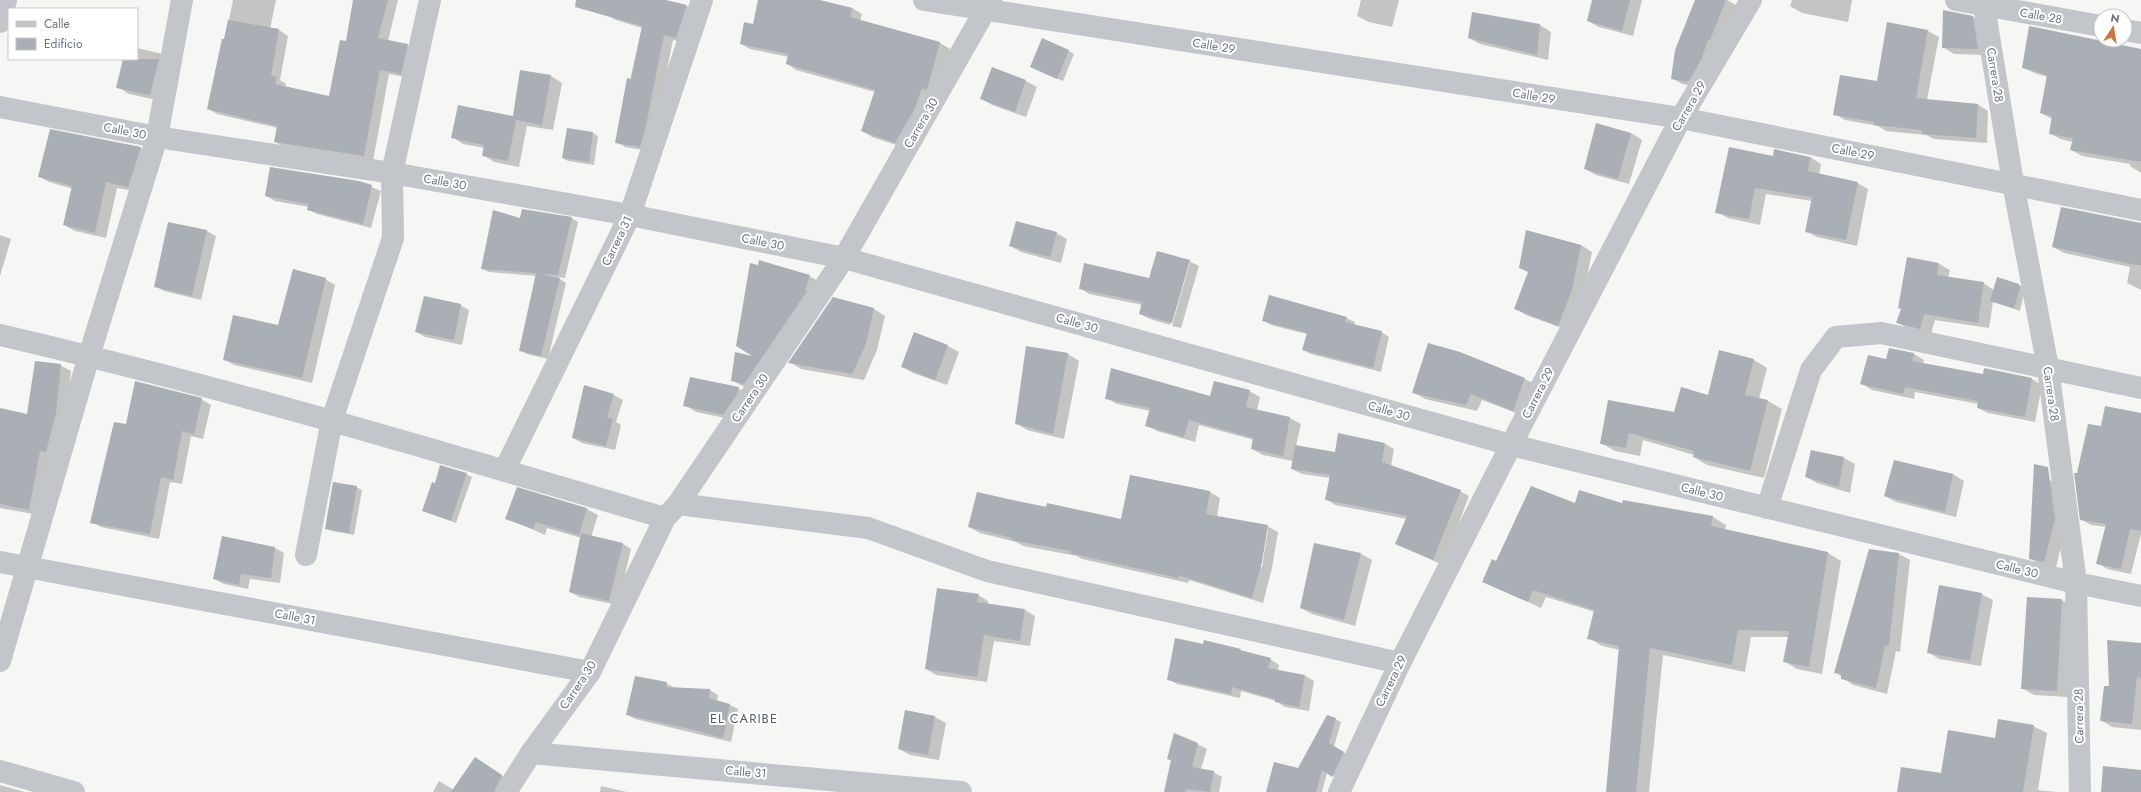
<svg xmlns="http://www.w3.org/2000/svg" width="2141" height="792" font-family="Jost,sans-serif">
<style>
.shadow{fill:#0003;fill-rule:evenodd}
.building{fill:#aaafb6}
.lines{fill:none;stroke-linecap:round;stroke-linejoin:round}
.street{stroke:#c2c5c9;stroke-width:22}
.labels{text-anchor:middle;stroke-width:4;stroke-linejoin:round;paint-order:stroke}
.street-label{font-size:12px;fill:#687382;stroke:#fff}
.neighbourhood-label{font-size:13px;letter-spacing:1px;fill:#555d68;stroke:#fff}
</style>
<rect width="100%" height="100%" fill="#f6f6f4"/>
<g class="shadow">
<polygon points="233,0 276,0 270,29 279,30 288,36 280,80 286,84 285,87 329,97 346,43 354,0 398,0 388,41 407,45 416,50 410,78 389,74 373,161 285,147 275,142 278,128 217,114 208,109 225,40"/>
<polygon points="611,0 662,0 687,6 696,11 685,43 673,40 654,135 649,151 625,147 616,142 642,28 616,20 607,15"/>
<polygon points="759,0 813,0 852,8 862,14 860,21 940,43 950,49 937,92 905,148 872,137 862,131 875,92 796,70 787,64 789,57 750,49 741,44 754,25"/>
<polygon points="1361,0 1399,0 1392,27 1369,22 1357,16"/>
<polygon points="1593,0 1642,0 1633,36 1599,27 1588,21"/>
<polygon points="1696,0 1727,0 1736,5 1698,87 1682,84 1672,78"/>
<polygon points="1792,0 1852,0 1848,22 1802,13 1790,6"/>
<polygon points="1473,13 1540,25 1551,32 1548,60 1480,44 1469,38"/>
<polygon points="1973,17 1984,24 1989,55 1954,54 1943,47"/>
<polygon points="1887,24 1928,31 1939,37 1927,100 1977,104 1988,111 1987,143 1934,139 1926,135 1886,131 1878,126 1845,120 1835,114 1878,82"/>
<polygon points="137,48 159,53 171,59 161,101 129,94 118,87 124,59 137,59"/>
<polygon points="1069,51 1074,54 1063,81 1037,70"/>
<polygon points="2141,54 2141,173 2130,166 2130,164 2082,156 2071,150 2073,142 2060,139 2050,133 2052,119 2041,113 2048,77 2034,73 2023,67"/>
<polygon points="992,68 1026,81 1037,87 1026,117 992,105 981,98"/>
<polygon points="551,76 562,83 553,130 527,126 519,167 494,162 483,155 484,148 463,144 452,137 513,117"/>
<polygon points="593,133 598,136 594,165 568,161 563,158"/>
<polygon points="1631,133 1642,140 1629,184 1596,175 1585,169"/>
<polygon points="141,148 151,154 139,192 117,188 106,238 75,231 64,225 73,189 49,182 39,176"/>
<polygon points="1774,157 1810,157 1821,164 1819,175 1857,183 1868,189 1857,246 1817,237 1806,231 1812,201 1766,194 1760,225 1728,218 1717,212"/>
<polygon points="359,182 381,191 371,228 317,214 308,209 309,207 275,201 266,196"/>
<polygon points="522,210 572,218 578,222 565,278 557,277 566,283 548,359 527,354 520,350 537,276 489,272 482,269 520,219"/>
<polygon points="169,223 207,231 216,236 201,300 164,291 155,286"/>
<polygon points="2141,224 2141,290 2127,283 2130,267 2064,253 2053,247"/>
<polygon points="1527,231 1581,245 1592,252 1583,297 1570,331 1526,315 1515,308 1529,272"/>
<polygon points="1056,233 1067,239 1061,263 1021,252 1010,246"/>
<polygon points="0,235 11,239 0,276"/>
<polygon points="1189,261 1199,266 1181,328 1172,326 1190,262 1188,262 1170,325 1150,319 1140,314 1143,305 1089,294 1080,288 1150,279"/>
<polygon points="1939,264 1950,270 1948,278 1983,283 1994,290 2019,285 2025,288 2020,311 1993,302 1989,328 1935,320 1931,334 1909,329 1898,323"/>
<polygon points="809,276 820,282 755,389 742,386 732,380 757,358"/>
<polygon points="325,279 335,285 312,383 234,365 224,359 279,327"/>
<polygon points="833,298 874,309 885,316 877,350 864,380 801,369 790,362"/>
<polygon points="460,305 469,310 462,345 425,337 416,332"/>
<polygon points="1346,318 1355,322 1354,325 1381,332 1389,337 1381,372 1311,354 1303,350 1307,334 1271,325 1263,320"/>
<polygon points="915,333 948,346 959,352 947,385 913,373 902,366"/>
<polygon points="1027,347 1068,354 1079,361 1064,439 1027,430 1016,423"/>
<polygon points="1460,353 1525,379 1536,385 1524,416 1482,400 1477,411 1425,399 1413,392"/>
<polygon points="1914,354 1924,360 1923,364 1984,375 2032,379 2042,385 2035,422 1988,413 1978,408 1978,404 1915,392 1914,399 1872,390 1862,384 1887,360"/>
<polygon points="1754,360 1767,368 1759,399 1768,401 1782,409 1764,478 1707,465 1694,457 1694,455 1643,440 1640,456 1615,451 1601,443 1675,414 1709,396"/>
<polygon points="60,365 71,371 66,419 39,515 0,508 0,409 28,415"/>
<polygon points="585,386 614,395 623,400 616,422 621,425 615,450 582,443 573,438"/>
<polygon points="738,388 749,395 735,420 696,412 685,405"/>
<polygon points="1249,391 1260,397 1257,410 1290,418 1301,424 1296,446 1335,453 1339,434 1385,444 1394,449 1391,466 1460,491 1469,496 1443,565 1396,544 1407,519 1335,505 1326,499 1330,478 1302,474 1292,469 1293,461 1263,455 1252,449 1254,440 1199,425 1195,442 1157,431 1146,425 1150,411 1117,404 1106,398 1211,397"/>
<polygon points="201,399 211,405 203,439 191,436 182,484 170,482 159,539 101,527 92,522 126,426"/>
<polygon points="1811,451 1844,458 1855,464 1850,493 1817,483 1806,477"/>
<polygon points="1895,462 1953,474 1964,481 1956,517 1896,502 1885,496"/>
<polygon points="466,474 472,477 456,523 423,510 436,485"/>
<polygon points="2049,480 2061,486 2066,525 2056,568 2041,565 2030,558"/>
<polygon points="356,487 362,490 354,535 332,531 326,528"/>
<path d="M1210,492L1220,498L1217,517L1267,526L1278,532L1272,568L1263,603L1189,580L1188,583L1082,559L1077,556L1023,546L1016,542L980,533L969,527L1008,500L1122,520ZM1266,529H1268L1262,567H1260Z"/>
<polygon points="2141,496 2141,534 2131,574 2107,569 2098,563 2106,527 2091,525 2081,519"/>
<polygon points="1576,504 1623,504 1713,517 1726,525 1725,530 1828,553 1841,561 1822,674 1797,669 1784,661 1789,637 1751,637 1745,672 1663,655 1649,792 1607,792 1620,650 1602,646 1589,638 1595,612 1546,597 1541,608 1483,581 1497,562"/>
<polygon points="587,509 598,515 591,537 623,544 631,549 618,605 579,597 570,592 581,538 547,528 545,535 506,518"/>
<polygon points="275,548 284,553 280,583 250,579 248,589 224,584 214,579"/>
<polygon points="1361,554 1372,560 1355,626 1312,614 1301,608"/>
<polygon points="1899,554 1910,560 1900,652 1896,651 1887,694 1853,685 1835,672"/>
<polygon points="1981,594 1993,600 1981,666 1939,659 1928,652"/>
<polygon points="978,595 988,601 988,604 1025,610 1035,616 1030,646 994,641 987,682 936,675 926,669"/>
<polygon points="2028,598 2062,600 2073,607 2068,697 2034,695 2022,688"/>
<polygon points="2141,644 2141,730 2112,727 2101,720 2110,687"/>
<polygon points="1270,659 1279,665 1278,671 1305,676 1314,681 1309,711 1285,707 1276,701 1241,691 1240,698 1177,684 1168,679"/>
<polygon points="666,683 675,688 710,690 718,695 717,701 730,705 738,709 731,742 635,719 627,714"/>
<polygon points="906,711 935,717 946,723 939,760 910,755 899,749"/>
<polygon points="1335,719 1341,722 1334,747 1349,756 1338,779 1327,773 1322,792 1267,792 1299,769"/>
<polygon points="2033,726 2047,733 2038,790 2056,792 1898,792 1942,774 1996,739"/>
<polygon points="1197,744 1207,749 1201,769 1213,772 1222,777 1219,792 1165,792 1172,761 1168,759"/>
<polygon points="486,765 512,783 507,792 433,792 439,781 454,790"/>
<polygon points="0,785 25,792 0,792"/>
<polygon points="601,786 627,792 600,792"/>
</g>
<g class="building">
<polygon points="353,0 388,0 378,38 408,44 401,74 380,70 364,156 274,142 277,126 207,109 222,39 224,39 228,20 279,29 271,76 277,77 275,84 329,96 340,40 346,41"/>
<polygon points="576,0 666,0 687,5 676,38 664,35 645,130 640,147 615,143 627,78 631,79 642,26 575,7"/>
<polygon points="758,0 820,0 852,8 850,17 940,42 928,86 926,90 922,88 915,108 895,143 861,131 875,90 786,64 788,54 740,44 744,22 753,24"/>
<polygon points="1592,0 1630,0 1622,31 1587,21"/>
<polygon points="1695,0 1726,0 1710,40 1708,40 1701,60 1688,82 1671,79 1675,50"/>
<polygon points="1943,10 1973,16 1978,49 1942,48"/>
<polygon points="1472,12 1540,24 1537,55 1468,38"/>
<polygon points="1887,22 1928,30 1916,98 1978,104 1976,138 1922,134 1922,130 1874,125 1874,122 1833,115 1840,75 1877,81"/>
<polygon points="2029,26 2141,49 2141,162 2070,150 2073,138 2049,134 2052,116 2040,113 2047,75 2022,68"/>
<polygon points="1042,38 1069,50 1057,79 1030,67"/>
<polygon points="123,59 159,59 150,95 116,88"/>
<polygon points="992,67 1026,80 1015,112 980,99"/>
<polygon points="520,70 551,75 542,125 516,120 508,161 482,156 484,145 451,138 458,105 513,116"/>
<polygon points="1596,123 1631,133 1618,179 1584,169"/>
<polygon points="567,128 593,132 589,162 562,158"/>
<polygon points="50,129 141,147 128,187 106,182 95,233 63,225 72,186 38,177"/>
<polygon points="1729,147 1773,156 1774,149 1810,157 1808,171 1858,182 1846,240 1805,232 1812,197 1755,188 1749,219 1715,213"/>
<polygon points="270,167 359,181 372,185 363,224 307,210 308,204 265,196"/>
<polygon points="2061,207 2141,223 2141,266 2052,247"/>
<polygon points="522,209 572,217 558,275 541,274 560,278 541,356 519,351 536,273 481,269 493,210 520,218"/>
<polygon points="1016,221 1057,232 1050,257 1009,246"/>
<polygon points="168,222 207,230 192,296 154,287"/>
<polygon points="1526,230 1581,245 1572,290 1558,326 1514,309 1528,272 1519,268"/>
<polygon points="1157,251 1190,260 1172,323 1139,314 1142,302 1079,289 1084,263 1149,278"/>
<polygon points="1907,257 1939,263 1937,275 1984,282 1978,323 1924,314 1920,329 1896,323 1901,309 1898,308"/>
<polygon points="759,260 810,275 805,290 807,291 744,384 731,381 735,352 752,356 736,346 750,263 758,265"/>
<polygon points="293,269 326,278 302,378 223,360 233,315 278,325"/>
<polygon points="1997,277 2019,284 2020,288 2014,308 1990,301"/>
<polygon points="1269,295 1347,317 1345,322 1382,331 1373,368 1302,350 1307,333 1262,321"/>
<polygon points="424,296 461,304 454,340 415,332"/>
<polygon points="833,297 874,308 866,344 852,374 788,363"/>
<polygon points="914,332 948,345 935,380 901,367"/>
<polygon points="1428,343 1460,352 1525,378 1513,411 1471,394 1466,405 1412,393"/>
<polygon points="1026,346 1068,353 1053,434 1015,424"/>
<polygon points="1889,348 1914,353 1912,361 1983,374 1984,368 2032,378 2025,417 1977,408 1978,401 1905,387 1903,394 1860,384 1868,355 1886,359"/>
<polygon points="1719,350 1754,359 1745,395 1768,400 1750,471 1693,457 1694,451 1629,433 1626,448 1600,444 1608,400 1674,412 1681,387 1708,395"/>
<polygon points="35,361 61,364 56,413 46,452 40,451 29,510 0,504 0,408 27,414"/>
<polygon points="1111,368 1210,396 1214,381 1250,390 1246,407 1290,417 1283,456 1251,449 1253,438 1189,420 1184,437 1145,426 1150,408 1105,399"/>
<polygon points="690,377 739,387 737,394 723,415 683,406"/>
<polygon points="135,381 202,398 194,434 182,431 173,480 161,477 150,534 90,523 114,422 126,424"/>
<polygon points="584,385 614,394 607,417 613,419 606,446 572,438"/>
<polygon points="2105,406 2141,413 2141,531 2130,529 2121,569 2096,564 2106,524 2080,520 2074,473 2077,473 2088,424 2101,426"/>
<polygon points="1338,433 1385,443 1382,462 1461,490 1433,560 1395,544 1407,516 1325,500 1330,475 1291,469 1295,445 1335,452"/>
<polygon points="1811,450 1844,457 1839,487 1805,477"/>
<polygon points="1894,460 1953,474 1945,512 1884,496"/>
<polygon points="2034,464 2048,467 2055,519 2044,562 2029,559"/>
<polygon points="440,465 467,473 451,521 422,511 432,482 435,483"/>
<polygon points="1130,475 1210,491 1206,514 1268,525 1262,562 1252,598 1178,575 1178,578 1070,553 1071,551 1011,540 1012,538 968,527 977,492 1008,499 1046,507 1047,503 1121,519"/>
<polygon points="333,482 357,486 349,533 325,529"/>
<polygon points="1531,486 1575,503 1579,490 1622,503 1623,500 1713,516 1711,526 1828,552 1809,667 1783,662 1789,631 1738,630 1732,665 1650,648 1636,792 1606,792 1619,646 1587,639 1594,610 1533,590 1528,602 1482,582 1492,559 1496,561"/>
<polygon points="517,487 587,508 579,535 536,522 533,529 505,519"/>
<polygon points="581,533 623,543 609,601 569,592"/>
<polygon points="222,536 275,547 271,578 241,574 239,585 213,579"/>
<polygon points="1314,543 1361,553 1344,620 1300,608"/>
<polygon points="1869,549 1899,553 1889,646 1885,646 1876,688 1841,679 1841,674 1834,673"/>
<polygon points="1939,585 1982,593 1970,661 1927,653"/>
<polygon points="937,588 979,594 977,602 1025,609 1020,641 984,635 977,677 925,669"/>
<polygon points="2027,597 2062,599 2057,691 2021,689"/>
<polygon points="1175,638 1203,644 1204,640 1241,649 1240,650 1271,658 1268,668 1305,675 1299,707 1275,702 1275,699 1232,687 1231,694 1167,680"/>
<polygon points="2107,640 2141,643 2141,678 2137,677 2132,724 2100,721 2104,686 2109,686"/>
<polygon points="635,676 667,682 666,687 710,689 709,698 730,704 723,738 686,728 626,715"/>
<polygon points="905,710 935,716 928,755 898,749"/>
<polygon points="1327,715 1336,718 1329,743 1344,752 1332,777 1322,770 1316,792 1266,792 1274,762 1298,768"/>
<polygon points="1998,719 2034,725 2023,792 1897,792 1901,767 1941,773 1948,730 1995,738"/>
<polygon points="1174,733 1198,743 1192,767 1214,771 1210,792 1186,789 1185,792 1164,792 1171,760 1167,759"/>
<polygon points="475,757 502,775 494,792 451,792"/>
<polygon points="2103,766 2141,770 2141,792 2101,792"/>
</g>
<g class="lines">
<g class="street">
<polyline points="924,0 1681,118 2141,210"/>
<polyline points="1956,0 2101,26"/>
<polyline points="1983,0 2013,183 2048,368 2076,583 2080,792"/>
<polyline points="0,22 6,0"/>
<polyline points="2125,30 2141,33"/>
<polyline points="0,107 157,137 392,173 630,215 844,258 1511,445 2076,583 2141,596"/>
<path d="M0,335C224,387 445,453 665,518"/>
<polyline points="504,471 630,215 702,0"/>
<polyline points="678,504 868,528 987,571 1400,663"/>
<polyline points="1767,508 1811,370 1836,337 1881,333 2141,388"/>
<polyline points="306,555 332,420 393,238 392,173 430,0"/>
<polyline points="0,562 590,672"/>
<polyline points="0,661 89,356 157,137 182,0"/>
<polyline points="531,753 961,792"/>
<polyline points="0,771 74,792"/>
<polyline points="506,792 531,753 590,672 665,518 678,504 844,258 991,0"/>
<polyline points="1339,792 1400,663 1511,445 1681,118 1751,0"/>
</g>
</g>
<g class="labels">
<g class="street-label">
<text transform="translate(2041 16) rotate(10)" y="4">Calle 28</text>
<text transform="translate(1214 46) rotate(9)" y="4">Calle 29</text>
<text transform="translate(1995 75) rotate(81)" y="4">Carrera 28</text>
<text transform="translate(1534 96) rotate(9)" y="4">Calle 29</text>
<text transform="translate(1689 106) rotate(-60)" y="4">Carrera 29</text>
<text transform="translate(921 123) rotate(-60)" y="4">Carrera 30</text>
<text transform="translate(125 131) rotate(11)" y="4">Calle 30</text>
<text transform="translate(1853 152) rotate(11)" y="4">Calle 29</text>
<text transform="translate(445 182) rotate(10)" y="4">Calle 30</text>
<text transform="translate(617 241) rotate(-64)" y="4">Carrera 31</text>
<text transform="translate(763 242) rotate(11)" y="4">Calle 30</text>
<text transform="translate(1077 323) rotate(16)" y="4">Calle 30</text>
<text transform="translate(1538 393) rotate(-63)" y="4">Carrera 29</text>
<text transform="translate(2051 394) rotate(82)" y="4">Carrera 28</text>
<text transform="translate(750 398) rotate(-56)" y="4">Carrera 30</text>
<text transform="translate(1389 411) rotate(16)" y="4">Calle 30</text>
<text transform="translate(1702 492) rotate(14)" y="4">Calle 30</text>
<text transform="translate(2017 569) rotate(14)" y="4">Calle 30</text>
<text transform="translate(295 617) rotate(11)" y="4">Calle 31</text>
<text transform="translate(1391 681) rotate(-64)" y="4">Carrera 29</text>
<text transform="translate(578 685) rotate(-56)" y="4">Carrera 30</text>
<text transform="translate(2079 716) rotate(-91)" y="4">Carrera 28</text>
<text transform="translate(746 772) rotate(5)" y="4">Calle 31</text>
</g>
<g class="neighbourhood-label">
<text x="744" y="723">EL CARIBE</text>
</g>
</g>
<rect x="8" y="8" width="130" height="52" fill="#ffffff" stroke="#c3c7cd"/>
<rect x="16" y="21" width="20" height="6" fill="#c2c5c9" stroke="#c3c7cd"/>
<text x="44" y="28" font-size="12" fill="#687382">Calle</text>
<rect x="16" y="38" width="20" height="12" fill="#aaafb6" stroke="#c3c7cd"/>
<text x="44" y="48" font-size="12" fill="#687382">Edificio</text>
<g transform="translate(2113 28) rotate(12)"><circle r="19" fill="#ffffff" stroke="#c3c7cd"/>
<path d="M0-3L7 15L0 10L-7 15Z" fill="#d27138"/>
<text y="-6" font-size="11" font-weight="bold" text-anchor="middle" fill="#687382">N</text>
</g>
</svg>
